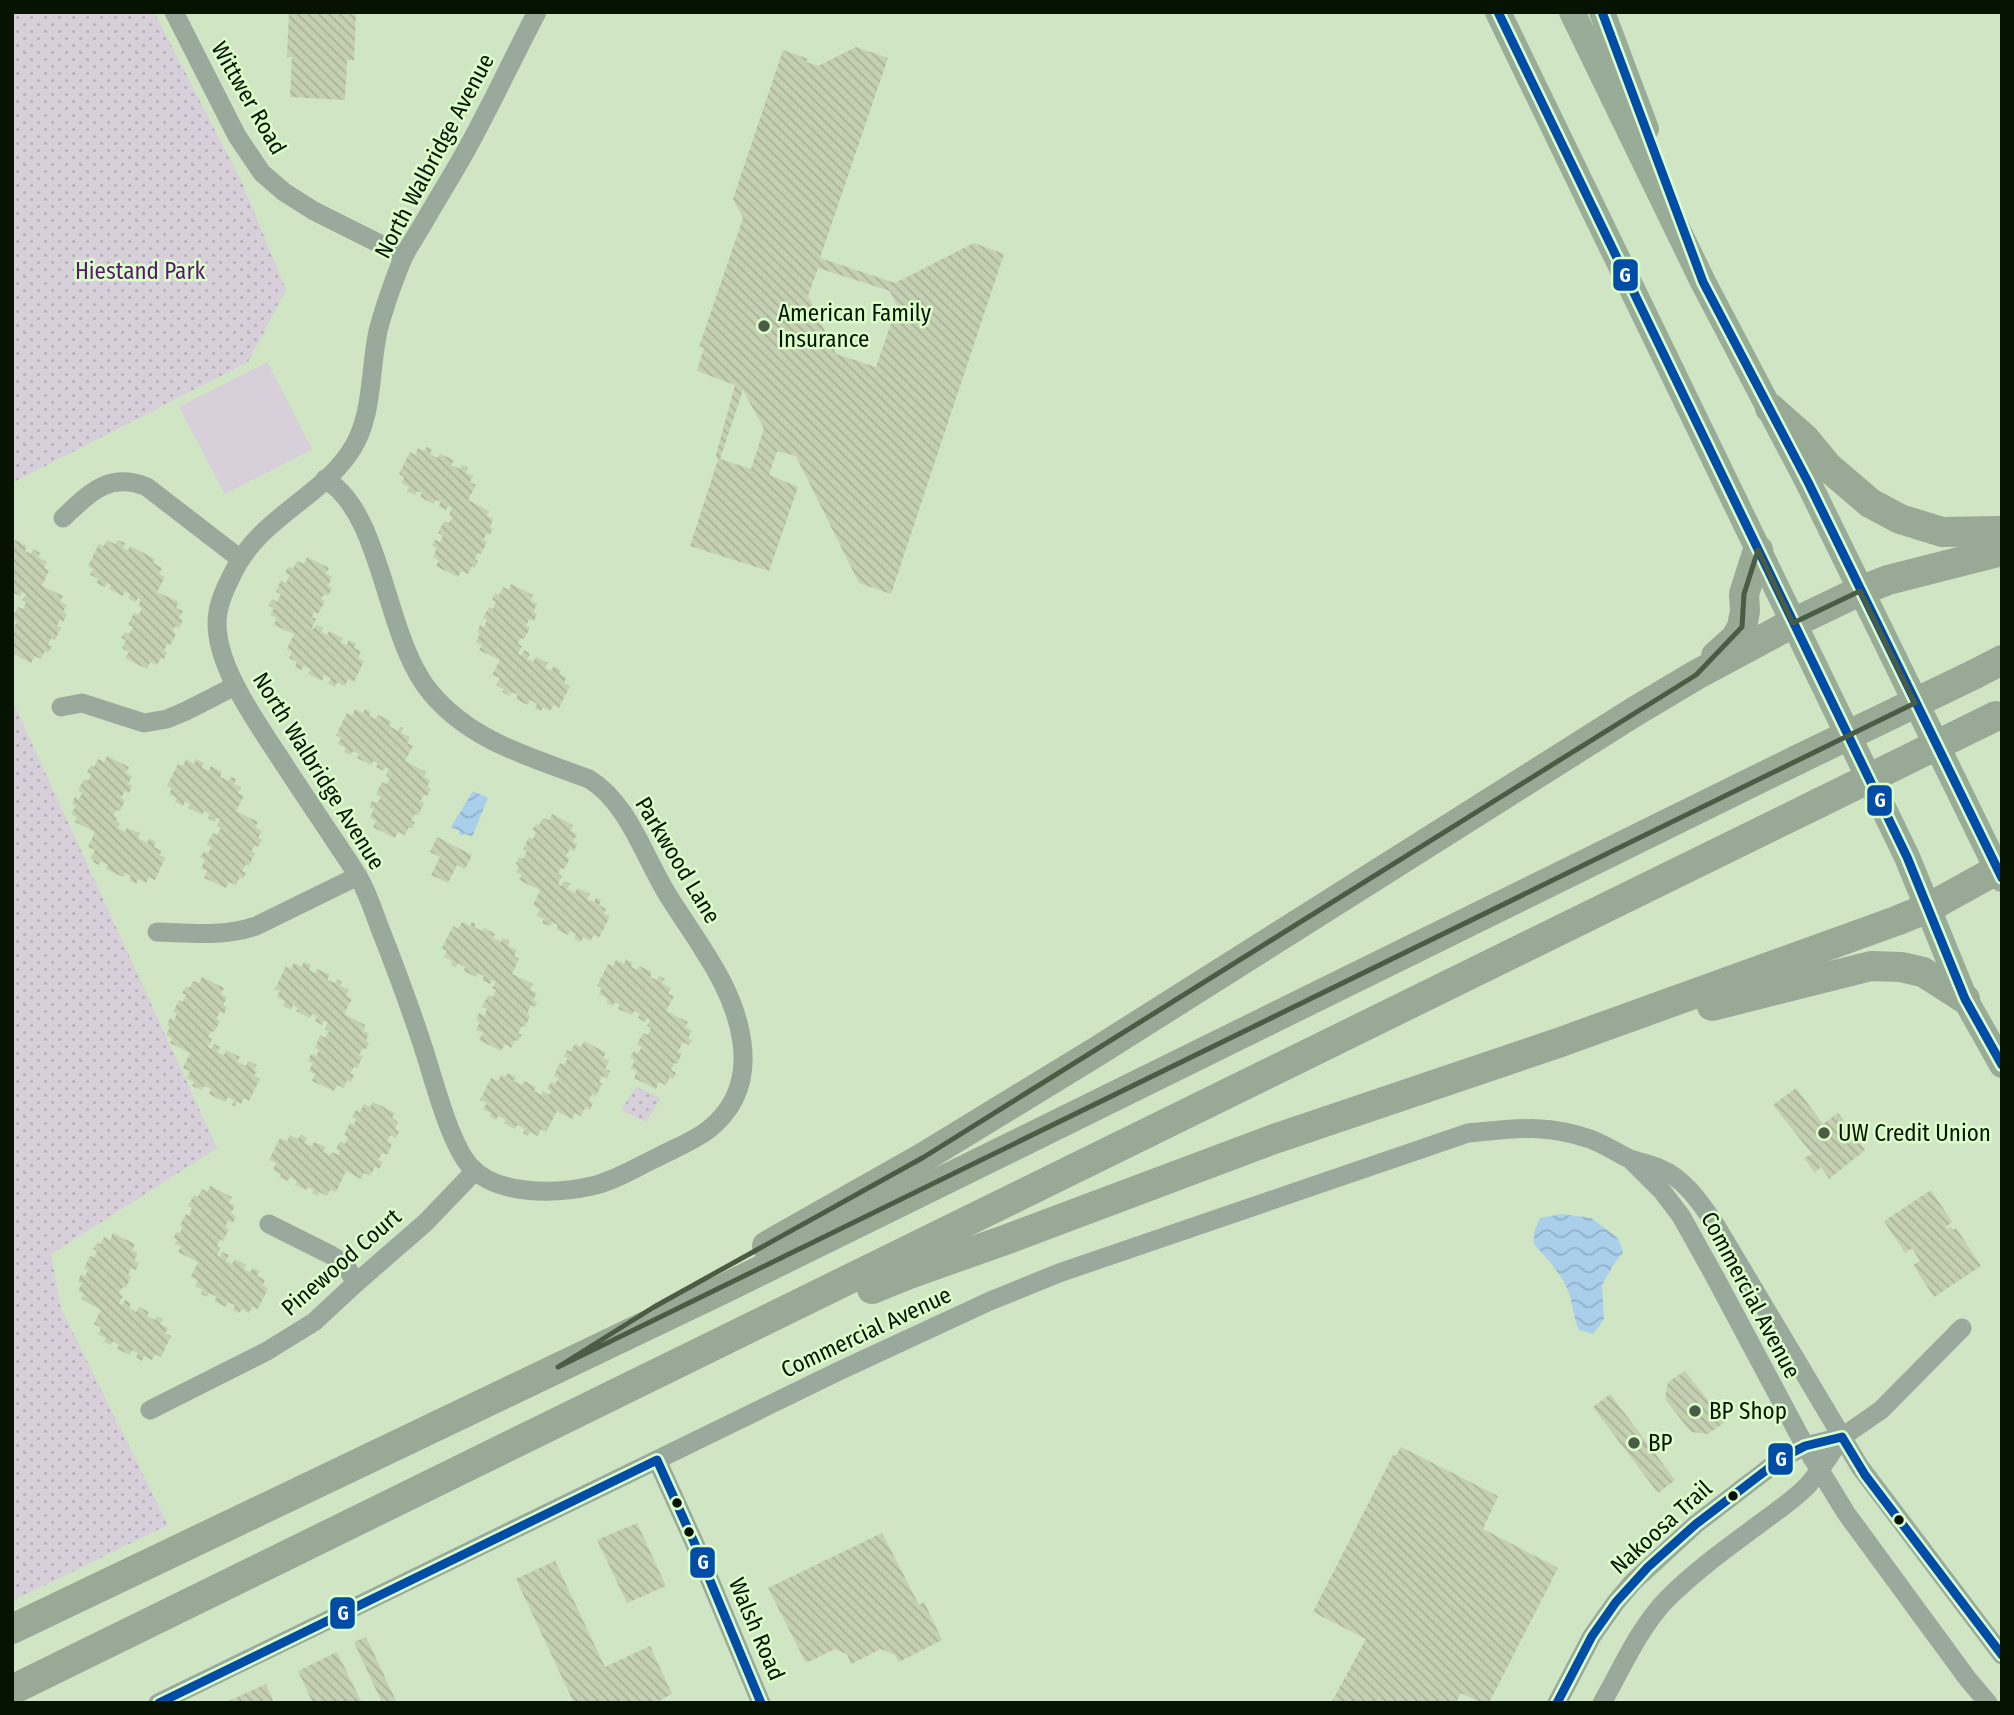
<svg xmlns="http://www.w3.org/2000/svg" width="2014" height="1715" font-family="'Fira Sans Condensed',sans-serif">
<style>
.green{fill:url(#green-dots)}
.pitch{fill:#d7cfda}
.water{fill:url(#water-waves)}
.building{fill:url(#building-back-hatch);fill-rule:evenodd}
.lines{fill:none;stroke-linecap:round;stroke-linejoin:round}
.minor{stroke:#99aa9d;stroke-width:19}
.major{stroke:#98ac98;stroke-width:26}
.highway{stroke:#98a996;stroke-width:30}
.highway-bridge{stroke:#98a996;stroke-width:30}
.bus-1-casing{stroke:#ddffcb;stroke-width:14}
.bus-1{stroke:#004da8;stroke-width:9}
.marked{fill:none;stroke:#4c5c44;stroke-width:5;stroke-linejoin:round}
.poi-dot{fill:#4c5c44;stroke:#ddffcb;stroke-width:2.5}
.bus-dot{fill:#061300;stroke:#ddffcb;stroke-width:2.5}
.labels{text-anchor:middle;stroke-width:5;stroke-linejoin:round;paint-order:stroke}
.street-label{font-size:23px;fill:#061300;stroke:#ddffcb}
.park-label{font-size:23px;fill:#57196f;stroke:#ddffcb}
.poi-label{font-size:23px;fill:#061300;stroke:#ddffcb;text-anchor:start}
.line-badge{stroke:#ddffcb;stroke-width:2.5}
.badge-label{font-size:19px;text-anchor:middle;font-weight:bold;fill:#fff}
</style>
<defs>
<pattern id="green-dots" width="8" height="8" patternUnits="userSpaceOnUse" patternTransform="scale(1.75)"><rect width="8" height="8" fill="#d7cfda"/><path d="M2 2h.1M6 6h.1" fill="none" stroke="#b7b1b9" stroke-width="1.8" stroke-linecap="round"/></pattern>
<pattern id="water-waves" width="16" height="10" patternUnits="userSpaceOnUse" patternTransform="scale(1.75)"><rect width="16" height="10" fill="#a9cfeb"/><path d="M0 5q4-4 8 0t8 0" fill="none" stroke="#90b1c8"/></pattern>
<pattern id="building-back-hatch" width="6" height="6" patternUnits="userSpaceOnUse" patternTransform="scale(1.75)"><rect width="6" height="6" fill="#c5d0b3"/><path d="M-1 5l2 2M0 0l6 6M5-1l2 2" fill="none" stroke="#a8b298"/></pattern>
</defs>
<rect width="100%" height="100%" fill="#cfe5c3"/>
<g class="green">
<polygon points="12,12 154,12 243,185 286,290 248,362 12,483"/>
<polygon points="12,700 217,1148 51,1254 61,1309 168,1525 12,1601"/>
<polygon points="636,1087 661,1098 646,1122 621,1110"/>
</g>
<polygon class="pitch" points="267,362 312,449 225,494 179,407"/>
<g class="water">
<polygon points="473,791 488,798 472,837 464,833 462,836 459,834 460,831 451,827"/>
<path d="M1562,1214L1591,1218L1618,1238L1623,1252L1614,1264L1602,1285L1604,1319L1593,1334L1579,1330C1574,1319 1573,1308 1570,1296C1564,1276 1548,1260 1534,1244V1232L1540,1218Z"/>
</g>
<g class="building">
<polygon points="289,12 351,12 351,14 356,15 354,60 347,60 345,100 290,97 292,57 287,57"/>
<path d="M856,47L888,58L820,258L895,283L974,243L1004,254L891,594L859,583L796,456L777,451L769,475L798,487L769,571L690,546L718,460L716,455L735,385L697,371L704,348L699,347L743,218L733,199L783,50L808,59L806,62L818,66ZM818,268L890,291L897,306L876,367L836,354L808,296ZM743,390L764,429L751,469L720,459Z"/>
<polygon points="427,447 432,449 430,454 437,458 440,454 454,460 451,465 460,469 462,465 468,468 466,473 473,476 470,482 476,485 468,500 489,511 487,516 493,519 490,527 493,528 490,535 487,533 483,540 487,542 481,554 478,553 475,559 478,561 475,568 472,566 468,574 461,571 458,577 436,566 439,560 433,557 437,548 432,546 435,540 440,542 443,536 438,533 444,521 449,523 453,517 449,515 452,508 448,506 446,510 438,506 441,502 436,500 434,504 420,497 422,493 417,491 415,495 407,491 409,487 401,483 404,477 399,474 410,452 415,455 418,448 424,451"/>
<polygon points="15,540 27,546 25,551 31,554 33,549 40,553 38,557 47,562 44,568 49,570 42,586 63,596 60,602 67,605 63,612 67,614 63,622 60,620 57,626 61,628 55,640 51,638 48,645 52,646 48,653 45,651 41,659 35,656 31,663 12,653 12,627 14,628 17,621 12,618 18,607 23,609 26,602 22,600 26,594 22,592 20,596 12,592 14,588 12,587 12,545"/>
<polygon points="107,540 115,544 118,540 125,543 123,548 128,550 130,546 155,559 153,563 162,568 159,574 165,577 157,592 179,602 176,608 183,611 179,618 183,620 179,628 175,626 173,632 176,634 170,646 167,644 164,651 167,652 164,659 161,658 157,665 150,662 147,669 125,658 129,652 122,648 126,640 121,638 125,632 129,634 133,627 128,625 134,613 139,615 142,608 138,606 141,600 138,598 135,602 128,598 130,594 125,591 123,596 109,589 111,585 107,583 105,587 96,583 99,579 90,575 93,569 88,566 99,544 104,546"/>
<polygon points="307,557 329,568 326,574 332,577 328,586 332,588 328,596 324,594 321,599 325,601 318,614 314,612 312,617 316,619 312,628 314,629 316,625 323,628 321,632 327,635 329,631 343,638 341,642 346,645 349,640 356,644 354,648 361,651 358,658 364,661 354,682 348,679 345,686 337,682 335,687 328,683 331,678 324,675 322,681 308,674 311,669 304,666 301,670 295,667 297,662 289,658 292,652 287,649 294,634 274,625 277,618 270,615 274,608 269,606 272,599 277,602 281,594 276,592 281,580 286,583 290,575 285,573 288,567 293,569 297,561 304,564"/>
<polygon points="511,584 533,595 531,601 537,604 533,612 537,614 534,621 529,619 526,626 530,628 524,639 521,638 518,644 522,646 518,654 521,655 524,650 530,654 527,659 533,662 536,657 548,663 545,668 551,671 554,666 561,670 559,674 566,678 564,683 570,686 559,708 554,705 550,711 543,707 541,711 535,709 537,704 530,700 528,705 516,699 518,695 512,692 510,696 502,692 504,689 496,685 500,678 492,675 500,660 479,650 482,645 476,642 480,634 477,632 480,625 484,627 487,620 483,618 489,607 493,609 496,602 492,600 495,593 499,595 503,587 509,590"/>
<polygon points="355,709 363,713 365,709 371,712 369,716 376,719 378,715 391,721 389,726 398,731 400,727 403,728 401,733 410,737 407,743 413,746 405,761 426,772 424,777 430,780 427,787 431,789 427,796 424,795 420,801 424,803 418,815 415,814 411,821 415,822 412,829 409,827 405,835 398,832 395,838 373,827 376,821 370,817 374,809 369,807 372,801 377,803 381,797 376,794 382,782 386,784 390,778 386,776 389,769 385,767 384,771 376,767 378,763 373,761 371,765 357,758 359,754 353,751 351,755 344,752 346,748 338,744 341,738 336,735 347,713 352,716"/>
<polygon points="107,756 129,767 126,773 132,776 128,784 132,786 129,793 125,791 121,798 125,800 120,811 116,810 113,816 117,818 116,821 120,824 118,828 125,832 127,828 140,833 138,838 147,843 149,838 156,842 154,847 162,851 159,855 165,858 155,880 149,877 146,883 138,879 136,884 129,880 131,876 126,873 123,877 106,869 108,865 101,861 99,865 93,862 94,859 91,858 95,850 88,847 95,832 75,822 77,817 71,814 76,806 72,804 75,797 79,799 82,793 78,790 84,779 88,781 91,774 87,772 91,765 94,767 98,759 104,762"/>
<polygon points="186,759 194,764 196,759 204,763 202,768 209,771 211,766 222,772 220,777 229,781 231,777 236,779 234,784 241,787 238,793 244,796 236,811 258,822 255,827 262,831 258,838 262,840 258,847 255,845 251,852 255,853 249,866 246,864 242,871 246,873 243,879 240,877 236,885 229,882 226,888 204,878 207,871 201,868 205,860 200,857 204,851 208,853 212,847 207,844 213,833 217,835 221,828 217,826 220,819 216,818 215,822 208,818 210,814 204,811 202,815 188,808 190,804 185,802 183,806 175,802 177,798 169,794 172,788 167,786 178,764 183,766"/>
<polygon points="552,814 573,825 571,831 577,834 573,842 577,844 574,851 570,849 566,856 570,858 564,869 561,868 558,874 562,876 558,884 561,886 564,881 570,884 567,889 575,893 577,888 590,894 587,899 594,902 596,898 601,900 599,905 606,909 604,914 610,916 599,938 594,935 590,941 583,937 581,942 574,938 576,934 570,931 568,935 556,929 558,925 552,922 550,926 542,923 544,919 537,915 540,909 533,905 540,890 519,880 522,875 516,872 519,866 516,864 519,857 523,859 527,851 523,849 529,837 533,839 536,832 532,830 536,824 539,825 543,818 549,820"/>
<polygon points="437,837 472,855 465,869 457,865 448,883 431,875 440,857 430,852"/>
<polygon points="462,922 470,926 472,922 476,924 474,927 482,931 484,928 495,934 493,938 501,942 503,938 510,941 508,946 517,950 514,956 519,959 512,974 533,984 530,990 537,993 533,1000 537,1002 535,1007 531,1005 527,1014 530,1016 525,1027 522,1026 518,1033 522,1035 518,1041 515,1040 511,1048 505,1044 501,1051 479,1040 483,1033 476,1030 480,1022 476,1020 479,1013 484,1016 487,1009 482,1007 488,995 493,997 496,990 492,988 496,982 492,980 490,984 482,980 484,976 478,973 476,977 464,971 465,967 458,963 456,967 451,965 453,961 444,957 447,951 442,948 453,926 458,929"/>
<polygon points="626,959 633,963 631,967 637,970 639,966 652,972 650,977 657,980 659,976 665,979 662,983 671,988 668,994 674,996 666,1011 688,1022 685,1027 692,1031 688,1038 692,1040 689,1045 683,1042 678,1052 682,1053 677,1064 674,1063 671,1070 676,1073 673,1079 670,1077 666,1085 659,1082 656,1089 634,1078 637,1071 631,1068 635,1060 630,1057 634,1051 638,1053 642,1047 637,1044 643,1033 648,1035 651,1028 647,1026 650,1020 647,1018 645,1022 638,1018 640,1014 634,1011 632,1015 618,1009 620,1005 615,1002 613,1006 606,1003 608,999 599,994 602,988 597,986 608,964 613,966 616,960 624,964"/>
<polygon points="304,962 311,965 309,970 315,973 317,969 330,975 327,980 335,983 337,979 342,982 340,986 349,990 346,996 352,999 344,1014 365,1025 363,1031 369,1033 366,1041 369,1043 366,1049 363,1048 359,1055 363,1056 357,1068 354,1067 350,1073 354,1075 351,1082 347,1080 344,1088 337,1085 334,1091 312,1081 315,1074 309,1071 313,1063 308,1061 311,1054 316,1056 319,1050 315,1048 320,1035 325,1038 329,1031 325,1029 328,1022 324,1021 322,1025 315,1021 317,1016 312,1014 310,1018 296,1011 298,1008 293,1005 291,1010 283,1006 285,1001 277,997 280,991 275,989 286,966 291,969 294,963 302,967"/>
<polygon points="202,977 224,988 221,994 227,997 223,1005 227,1007 224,1014 220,1012 216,1019 220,1021 214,1032 211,1031 208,1037 212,1039 208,1047 211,1049 214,1044 220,1047 217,1052 224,1055 226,1050 240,1057 237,1062 246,1066 248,1061 257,1065 254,1070 257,1071 254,1076 260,1079 249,1101 244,1098 241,1104 237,1102 235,1106 232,1105 234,1100 228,1097 225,1102 209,1094 211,1089 204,1086 202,1090 192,1086 194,1082 187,1078 190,1071 183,1068 190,1053 170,1043 172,1038 166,1035 170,1027 167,1025 170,1018 174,1020 177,1013 173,1012 179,1000 183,1002 186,995 182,993 186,986 189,988 193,981 199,983"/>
<polygon points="584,1041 606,1053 603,1058 609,1061 605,1069 610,1071 607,1078 602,1076 599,1082 602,1084 596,1096 592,1094 589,1101 593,1103 590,1110 585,1108 581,1116 575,1113 572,1119 557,1111 546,1132 541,1129 538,1136 530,1132 528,1136 523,1133 525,1129 517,1125 515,1129 504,1123 506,1120 498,1116 496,1120 490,1116 491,1113 483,1109 487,1103 480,1100 491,1078 498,1081 501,1075 505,1077 508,1073 516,1077 513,1081 522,1085 524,1081 536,1087 534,1091 541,1095 543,1091 549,1095 551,1091 547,1089 551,1082 555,1084 559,1078 554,1076 560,1063 564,1065 568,1058 564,1056 567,1050 570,1052 575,1044 581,1047"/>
<polygon points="1796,1088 1823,1124 1838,1113 1865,1150 1829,1179 1821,1167 1815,1173 1804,1158 1812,1154 1773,1105"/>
<polygon points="373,1102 395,1113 392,1118 398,1122 395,1129 399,1132 396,1138 390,1135 387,1142 392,1144 387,1155 382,1153 378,1160 383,1162 379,1169 375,1167 370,1176 364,1173 361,1179 346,1171 336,1192 330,1190 327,1196 319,1192 318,1196 312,1193 314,1190 308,1187 306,1190 295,1185 297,1181 290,1177 288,1181 279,1177 281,1174 273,1170 276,1163 269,1160 280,1138 287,1141 290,1135 298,1139 301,1134 307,1138 304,1143 312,1146 314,1142 326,1147 323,1152 330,1155 332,1152 338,1155 340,1151 336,1149 340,1141 345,1144 348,1137 344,1135 350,1123 354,1125 356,1119 352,1117 356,1110 360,1112 364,1104 370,1107"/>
<polygon points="210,1186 232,1197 229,1203 235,1205 231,1214 236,1216 233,1223 228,1221 225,1227 229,1229 223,1241 220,1239 217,1246 220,1248 217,1256 220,1257 222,1252 229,1255 226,1261 232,1264 235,1259 246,1265 244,1269 250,1272 253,1268 260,1271 257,1276 265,1280 263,1285 268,1288 258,1309 252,1307 249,1313 242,1309 239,1313 233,1310 235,1305 228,1302 226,1307 214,1301 217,1297 209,1293 207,1297 201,1294 203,1290 195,1286 198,1280 191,1277 198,1262 178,1252 181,1246 175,1244 177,1240 173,1238 177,1232 180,1233 183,1227 180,1225 186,1214 189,1216 192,1208 188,1206 194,1195 198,1197 202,1189 207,1192"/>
<polygon points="1931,1190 1952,1222 1946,1227 1947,1229 1951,1227 1953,1230 1956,1228 1981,1266 1934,1297 1913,1265 1920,1261 1912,1248 1905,1253 1884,1221"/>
<polygon points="113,1233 135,1244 132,1250 138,1253 134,1261 139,1263 136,1270 131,1268 128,1275 131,1277 126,1288 123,1287 119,1294 123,1296 119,1303 122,1305 125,1300 131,1303 129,1308 136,1312 139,1307 149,1312 147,1316 155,1320 157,1316 163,1319 160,1324 168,1328 165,1333 171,1336 161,1357 155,1354 152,1360 144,1356 142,1361 136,1358 138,1353 132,1350 130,1355 117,1349 119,1345 113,1341 111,1345 104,1342 106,1338 98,1334 101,1328 94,1324 101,1310 81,1299 84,1294 78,1291 82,1283 78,1282 81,1274 85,1276 88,1270 84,1268 90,1256 94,1258 97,1251 93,1249 97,1243 101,1244 104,1237 110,1240"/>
<polygon points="1685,1371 1725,1422 1708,1434 1691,1432 1665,1399 1668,1382"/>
<polygon points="1610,1394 1675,1480 1658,1493 1593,1407"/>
<polygon points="1401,1447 1498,1496 1483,1529 1558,1568 1489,1703 1485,1701 1481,1703 1461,1693 1456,1703 1331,1703 1366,1639 1313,1612 1393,1455 1396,1456"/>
<polygon points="637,1523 666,1586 627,1603 597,1540"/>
<polygon points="882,1533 919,1605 924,1602 942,1640 899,1662 895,1655 881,1649 851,1664 847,1654 835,1649 806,1663 768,1588"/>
<polygon points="555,1561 605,1667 650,1646 672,1694 655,1703 574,1703 516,1579"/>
<polygon points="366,1637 397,1703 382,1703 354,1642"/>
<polygon points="337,1652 362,1703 313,1703 298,1671"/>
<polygon points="266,1684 274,1703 224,1703"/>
</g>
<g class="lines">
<g class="minor">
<polyline points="174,12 237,136 262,173 284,192 314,211 404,256"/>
<path d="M325,479C384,514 384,638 431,693C472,742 531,757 589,779C628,803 643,854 666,892C678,912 692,931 704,951C739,1004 769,1082 708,1130C692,1142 673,1149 656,1158C635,1168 614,1181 592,1186C556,1194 497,1196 470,1166C451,1145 435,1085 426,1056C412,1012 396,969 379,926C373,910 368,894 360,880C352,865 342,852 333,838C315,811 296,783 278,755C254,718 210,658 218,612C220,599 226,587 232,575C258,519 315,501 348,455C374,420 369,373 378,331C383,311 395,276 404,256C410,244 418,233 424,222C439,196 455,171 469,145C493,101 514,56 537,12"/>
<path d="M63,518C89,494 108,471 147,487L239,558"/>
<polyline points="61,707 82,703 144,723 167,719 186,711 235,686"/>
<path d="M157,932C191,933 224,937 256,926L358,876"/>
<polyline points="1632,1161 1662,1191 1681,1216 1715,1277 1805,1446 1846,1513 1967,1678 1988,1703"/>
<polyline points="269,1224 331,1255 344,1263 356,1283"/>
<polyline points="150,1410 267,1351 314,1322 356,1283 425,1223 475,1171"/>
<polyline points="657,1460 694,1542 761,1703"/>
<path d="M158,1703L839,1371L990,1301L1059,1273L1468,1133C1515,1129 1544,1123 1590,1139C1604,1144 1615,1152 1628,1158C1638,1162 1649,1164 1659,1168C1684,1178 1700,1202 1715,1224L1860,1467L2002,1655"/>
<polyline points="1557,1703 1592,1636 1616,1602 1633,1582 1696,1524 1782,1458 1805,1446 1842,1437 1881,1410 1962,1328"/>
<path d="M1602,1703C1622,1668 1639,1628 1667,1599C1695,1571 1727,1548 1758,1525C1775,1512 1794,1500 1808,1485C1821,1470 1831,1453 1842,1437"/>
</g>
<g class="major">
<polyline points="1498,12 1907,857 1965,999 2002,1065"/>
<polyline points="1572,12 1703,282 1808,482 2002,879"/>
<polyline points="1602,12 1646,129"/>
</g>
<g class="highway">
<polyline points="1770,408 1805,439 1828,467 1870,503 1900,519 1942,532 2002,531"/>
<polyline points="1716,656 1735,639 1742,627 1745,611 1744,594 1758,550"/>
<polyline points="1975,674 2002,660"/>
<polyline points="1712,1006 1871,966 1901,967 1923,972 1965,999"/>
<polyline points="767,1246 924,1157 1096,1052 1634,712 1696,675 1793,623 1860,591 1888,580 2002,551"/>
<polyline points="872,1289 909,1274 1005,1240 1274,1139 1558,1043 1896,921 1928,908 2002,867"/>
<polyline points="12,1629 725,1288 1797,760"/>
<polyline points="12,1690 1819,803"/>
</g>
<g class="highway-bridge">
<polyline points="1797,760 1975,674"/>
<polyline points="1819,803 1996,716"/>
</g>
<defs>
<g id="bus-1">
<polyline points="1498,12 1907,857 1965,999 2002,1065"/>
<polyline points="1602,12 1703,282 1808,482 2002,878"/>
<polyline points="159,1703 657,1460 694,1542 761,1703"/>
<polyline points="1557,1703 1592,1636 1616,1602 1648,1567 1696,1524 1782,1458 1805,1446 1842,1437 1865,1475 2002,1655"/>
</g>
</defs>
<use href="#bus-1" class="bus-1-casing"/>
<use href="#bus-1" class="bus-1"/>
</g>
<path class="marked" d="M1758,550L1793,623L1860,591L1915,703L558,1367L654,1307L924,1157L1696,675L1742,627L1744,594Z"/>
<g class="poi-dot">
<circle cx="764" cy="326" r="7"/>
<circle cx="1824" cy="1133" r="7"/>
<circle cx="1695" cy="1411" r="7"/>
<circle cx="1634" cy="1443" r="7"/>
</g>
<g class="bus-dot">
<circle cx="1733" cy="1496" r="6"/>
<circle cx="677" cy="1503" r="6"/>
<circle cx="1899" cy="1520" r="6"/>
<circle cx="689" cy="1532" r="6"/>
</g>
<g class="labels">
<g class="street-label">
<text transform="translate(249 98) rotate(60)" y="8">Wittwer Road</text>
<text transform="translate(434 156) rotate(-62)" y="8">North Walbridge Avenue</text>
<text transform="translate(319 771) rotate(58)" y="8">North Walbridge Avenue</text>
<text transform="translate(678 860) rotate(59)" y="8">Parkwood Lane</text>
<text transform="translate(341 1262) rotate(-41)" y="8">Pinewood Court</text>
<text transform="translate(1751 1295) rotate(62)" y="8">Commercial Avenue</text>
<text transform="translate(866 1332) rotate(-25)" y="8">Commercial Avenue</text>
<text transform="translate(1661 1527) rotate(-42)" y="8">Nakoosa Trail</text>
<text transform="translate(757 1629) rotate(67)" y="8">Walsh Road</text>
</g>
<g class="park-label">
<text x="140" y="279">Hiestand Park</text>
</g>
<g class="poi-label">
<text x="778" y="321">American Family<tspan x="778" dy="26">Insurance</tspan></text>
<text x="1838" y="1141">UW Credit Union</text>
<text x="1709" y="1419">BP Shop</text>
<text x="1648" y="1451">BP</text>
</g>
</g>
<g class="line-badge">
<rect x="1612" y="258" width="27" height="34" rx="7" fill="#004da8"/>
<rect x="1866" y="784" width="27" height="33" rx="7" fill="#004da8"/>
<rect x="1767" y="1442" width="27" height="34" rx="7" fill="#004da8"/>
<rect x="689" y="1546" width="27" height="33" rx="7" fill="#004da8"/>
<rect x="329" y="1596" width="27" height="34" rx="7" fill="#004da8"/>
</g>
<g class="badge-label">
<text x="1625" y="282">G</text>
<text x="1880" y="807">G</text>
<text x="1781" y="1466">G</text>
<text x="703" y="1569">G</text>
<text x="343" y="1620">G</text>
</g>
<rect width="2014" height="1715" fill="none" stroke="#061300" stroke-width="28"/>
</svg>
